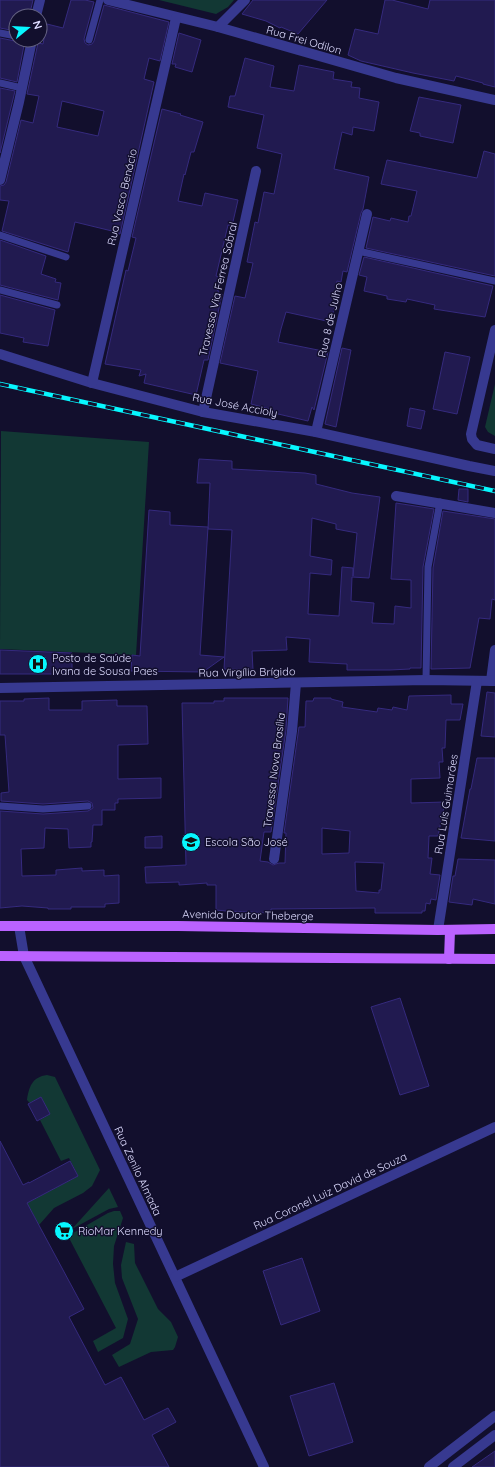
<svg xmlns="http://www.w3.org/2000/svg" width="495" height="1467" font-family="Quicksand,sans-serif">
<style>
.green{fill:#123834}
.building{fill:#211a50;stroke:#352a7e;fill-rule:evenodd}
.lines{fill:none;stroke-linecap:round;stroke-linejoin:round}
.service{stroke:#373990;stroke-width:7}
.minor{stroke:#373990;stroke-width:10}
.tertiary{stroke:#373990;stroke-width:10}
.primary{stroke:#ba62ff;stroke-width:10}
.rail-casing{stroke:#07f7ff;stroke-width:4.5}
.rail{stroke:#120f2d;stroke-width:3;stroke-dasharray:9;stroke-linecap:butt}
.labels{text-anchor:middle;stroke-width:3;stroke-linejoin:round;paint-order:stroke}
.street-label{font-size:11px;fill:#dddbff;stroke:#120f2d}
.poi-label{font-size:11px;fill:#dddbff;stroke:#120f2d;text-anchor:start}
</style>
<rect width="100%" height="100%" fill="#120f2d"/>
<g class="green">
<polygon points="159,0 234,0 228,7 216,14"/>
<polygon points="495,384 495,436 488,432 485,427"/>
<polygon points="1,431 149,442 136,655 0,649"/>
<path d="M47,1075L55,1077L100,1170L92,1186L83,1193L54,1208L39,1225L27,1203L78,1176L69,1158L61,1161L40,1120L50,1114L41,1097L30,1103L27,1100C29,1087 32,1077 47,1075Z"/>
<polygon points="109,1188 118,1207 109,1209 72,1229"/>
<polygon points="114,1211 120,1211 123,1218 114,1246 113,1264 115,1283 128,1319 123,1338 98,1352 93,1341 116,1328 68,1236 108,1213"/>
<polygon points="126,1242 134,1244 135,1263 158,1309 171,1322 178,1337 175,1347 173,1350 151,1352 119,1367 112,1355 130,1344 138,1319 122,1278 121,1265"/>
</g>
<g class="building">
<polygon points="0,0 33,0 30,13 28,13 27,16 16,16 16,31 0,28"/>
<path d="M71,0H85L94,2L84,39L85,43L88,45L92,44L94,41L104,5L169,22L160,61L149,58L144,79L154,82L120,234L112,232V231L75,222L68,252L2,231L9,201L0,200V186L4,185L6,182L21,120L33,123L39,96L27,94L38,43L43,44L47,24L63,28ZM62,101L104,111L98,136L57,127Z"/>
<polygon points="253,0 327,0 298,34 281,27 280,28 266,21 242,14"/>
<polygon points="385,0 392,0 428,9 430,0 495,0 495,87 483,84 483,83 456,76 454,81 413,73 361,61 348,55 355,29 378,34"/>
<polygon points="179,33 201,40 192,72 175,67 176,64 172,64"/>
<polygon points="0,38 15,41 25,40 17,82 0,78"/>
<polygon points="245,58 274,66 270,87 294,91 299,65 334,72 333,79 352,82 351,87 360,88 359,98 379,102 374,131 353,127 352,135 342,132 334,169 369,177 363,209 361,213 347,272 343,271 341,282 337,281 333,304 335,304 331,322 286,312 281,329 278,342 328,352 314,410 312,407 308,421 274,413 274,410 251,404 258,371 220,363 235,296 245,298 253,263 247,262 255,222 258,223 264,192 274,194 282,154 257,148 264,115 228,107 230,96 235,96"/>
<polygon points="0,88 15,91 0,153"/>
<polygon points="419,97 461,105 453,143 420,136 420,133 410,131"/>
<polygon points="162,109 181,114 180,115 203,122 194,152 191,152 185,175 184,174 178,201 202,206 205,193 238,200 232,226 228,225 216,276 220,277 217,290 219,291 218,293 222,294 208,360 204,360 196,395 144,383 146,374 139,376 141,370 105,364 126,270 128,271 136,238 132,237"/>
<polygon points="484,151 495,154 495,276 366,248 373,217 390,221 391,218 408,222 409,216 411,216 417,191 381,184 387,160 477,178"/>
<polygon points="0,240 46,256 41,274 56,279 55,282 61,283 58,300 0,285"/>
<polygon points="364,257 493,286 485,317 434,309 435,305 407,299 406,302 387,299 387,296 364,291 367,277 359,275"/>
<polygon points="0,295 55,310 48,346 23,342 24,338 0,333"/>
<polygon points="342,348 351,350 336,427 325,424"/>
<polygon points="445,352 470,357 457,414 433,409"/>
<polygon points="410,408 425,411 421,429 407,426"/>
<path d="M199,459L232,461V469L305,473L316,475V484L352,493L380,497L369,578L352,577L351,601L374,603L372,623L394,624L395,606L411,608V580L391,579L396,503L434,509L423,567L421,668H410V669L390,670H347V664L309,662L310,639L286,637L287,650L252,651L253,670L224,669L232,530L208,529L210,483H197ZM312,518L336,524V529L357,533L353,576V568L342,567L339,616L308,614L310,573L331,575L332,560L310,556Z"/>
<polygon points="459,489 468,489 468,502 458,500"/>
<polygon points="149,510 170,512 170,525 208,527 200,655 224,657 203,672 131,671 132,655 140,656"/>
<polygon points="443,511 495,519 495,600 492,599 490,619 479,618 470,668 431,669 433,568"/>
<polygon points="0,650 72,653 72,672 58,672 58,674 0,674"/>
<polygon points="487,692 495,693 495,737 481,736"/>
<path d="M451,695V704H463L460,720H446L445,748H442L443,762H439L440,778L411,779V803L445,802L438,836H429L428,858H432L430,874L440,875L436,900L431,899L430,904L426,903L425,911H422V913H375V908L271,909V913L226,911L216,910V885H207V883L179,885V882L146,883L145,867L186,865L182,703H214V701H224V698H288L286,730L271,832H264L260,861L268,862L273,865L279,863H285L286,833H284L299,727H305L306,701H313L314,698H331V699L343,702L342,707L377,712L378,708L392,710L393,707L407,710L409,696ZM322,828L350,831L349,853L322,854ZM355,862L384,863L381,890H379V893L356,891Z"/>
<polygon points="49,698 49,710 82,710 82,701 117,700 117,706 147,706 148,744 118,745 118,779 161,778 161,798 118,799 118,803 115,803 115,810 102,810 102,825 93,825 92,842 91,842 91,847 69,848 68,829 45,828 44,848 21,849 22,876 56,875 56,870 82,868 82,871 104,870 104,876 119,875 119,903 105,904 105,907 71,907 71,909 48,909 48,908 22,906 0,908 0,811 43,814 88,811 93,808 92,803 88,801 43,804 1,801 1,793 9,792 5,735 0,735 0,701 24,701 24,699"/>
<polygon points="477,758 495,758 495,841 461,838 470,789 471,789"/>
<polygon points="162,836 162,848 145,848 145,837"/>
<polygon points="458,859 495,860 495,904 473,899 472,905 449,902 453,876 455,876"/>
<polygon points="400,998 429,1086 400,1095 371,1007"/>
<polygon points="41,1097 50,1114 37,1121 28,1104"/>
<polygon points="0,1141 23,1185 29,1182 29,1183 70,1161 78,1176 27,1203 84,1309 69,1317 105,1385 121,1377 144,1420 168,1408 176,1422 152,1435 169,1467 0,1467"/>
<polygon points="302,1258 320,1311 281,1325 263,1271"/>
<polygon points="334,1383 353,1442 309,1456 290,1396"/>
<polygon points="495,1451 495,1467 472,1467"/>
</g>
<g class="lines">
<g class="service">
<polyline points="0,33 16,36"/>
<polyline points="89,40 100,0"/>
<polyline points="0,83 22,88"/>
<polyline points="0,235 66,257"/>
<polyline points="358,251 495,281"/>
<polyline points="0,290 57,305"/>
<polyline points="426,680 428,567 440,502"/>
<polyline points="0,806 43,809 88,806"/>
</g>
<g class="minor">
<polyline points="108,0 218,27 396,78 495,100"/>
<polyline points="36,16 40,0"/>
<polyline points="218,27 245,0"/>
<polyline points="0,180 19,102 32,40"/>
<polyline points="495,330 471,434 472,439 477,445 495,449"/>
<polyline points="0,354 92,383 203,412 316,432 469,466 495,471"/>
<polyline points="92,383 176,18"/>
<polyline points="203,412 256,171"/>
<polyline points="316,432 367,214"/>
<polyline points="396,496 495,513"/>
<polyline points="491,681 495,650"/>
<polyline points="0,688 426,680 495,681"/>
<polyline points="274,859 292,731 296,683"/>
<polyline points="19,926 24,956 264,1467"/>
<polyline points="438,930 477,681"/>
<polyline points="175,1277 495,1127"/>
</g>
<g class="tertiary">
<polyline points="429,1467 495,1416"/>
<polyline points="453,1467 495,1435"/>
</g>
<g class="primary">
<polyline points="0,926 178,926 438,930 495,929"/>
<polyline points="0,956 495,959"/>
<polyline points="449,959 450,931"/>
</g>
<defs>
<polyline id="rail" points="0,384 495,491"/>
</defs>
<use href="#rail" class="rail-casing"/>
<use href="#rail" class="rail"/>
</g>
<defs>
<symbol id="hospital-disc" viewBox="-11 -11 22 22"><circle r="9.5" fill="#07f7ff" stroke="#120f2d"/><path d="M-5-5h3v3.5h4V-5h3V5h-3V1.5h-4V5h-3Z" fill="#111"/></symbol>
<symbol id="school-disc" viewBox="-11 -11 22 22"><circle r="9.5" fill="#07f7ff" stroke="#120f2d"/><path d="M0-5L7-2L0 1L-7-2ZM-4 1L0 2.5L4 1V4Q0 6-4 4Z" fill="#111"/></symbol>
<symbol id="supermarket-disc" viewBox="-11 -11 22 22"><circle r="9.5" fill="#07f7ff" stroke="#120f2d"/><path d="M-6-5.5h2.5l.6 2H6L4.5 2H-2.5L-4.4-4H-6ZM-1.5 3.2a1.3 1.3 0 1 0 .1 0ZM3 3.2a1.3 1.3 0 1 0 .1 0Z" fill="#111"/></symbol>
</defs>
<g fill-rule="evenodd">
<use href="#hospital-disc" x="27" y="653" width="22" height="22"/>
<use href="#school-disc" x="180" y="831" width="22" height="22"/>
<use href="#supermarket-disc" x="53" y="1220" width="22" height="22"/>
</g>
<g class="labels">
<g class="street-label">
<text transform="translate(304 40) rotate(16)" y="4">Rua Frei Odilon</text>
<text transform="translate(122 197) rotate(-77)" y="4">Rua Vasco Benácio</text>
<text transform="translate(218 289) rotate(-77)" y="4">Travessa Via Ferrea Sobral</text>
<text transform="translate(330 320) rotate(-77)" y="4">Rua 8 de Julho</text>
<text transform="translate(235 405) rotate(11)" y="4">Rua José Accioly</text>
<text transform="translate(247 672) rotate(-1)" y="4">Rua Virgílio Brígido</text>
<text transform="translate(274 770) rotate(-83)" y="4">Travessa Nova Brasília</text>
<text transform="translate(446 804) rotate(-81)" y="4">Rua Luís Guimarães</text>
<text transform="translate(248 915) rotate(1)" y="4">Avenida Doutor Theberge</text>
<text transform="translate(138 1171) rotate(65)" y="4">Rua Zenilo Almada</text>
<text transform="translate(330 1191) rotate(-25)" y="4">Rua Coronel Luiz David de Souza</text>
</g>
<g class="poi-label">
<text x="52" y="662">Posto de Saúde<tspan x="52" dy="13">Ivana de Sousa Paes</tspan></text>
<text x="205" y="846">Escola São José</text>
<text x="78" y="1235">RioMar Kennedy</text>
</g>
</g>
<g transform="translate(28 28) rotate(72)"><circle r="19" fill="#120f2d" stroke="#636181"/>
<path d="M0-3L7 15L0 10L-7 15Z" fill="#07f7ff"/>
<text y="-6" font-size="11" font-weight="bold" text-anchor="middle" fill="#dddbff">N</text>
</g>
</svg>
